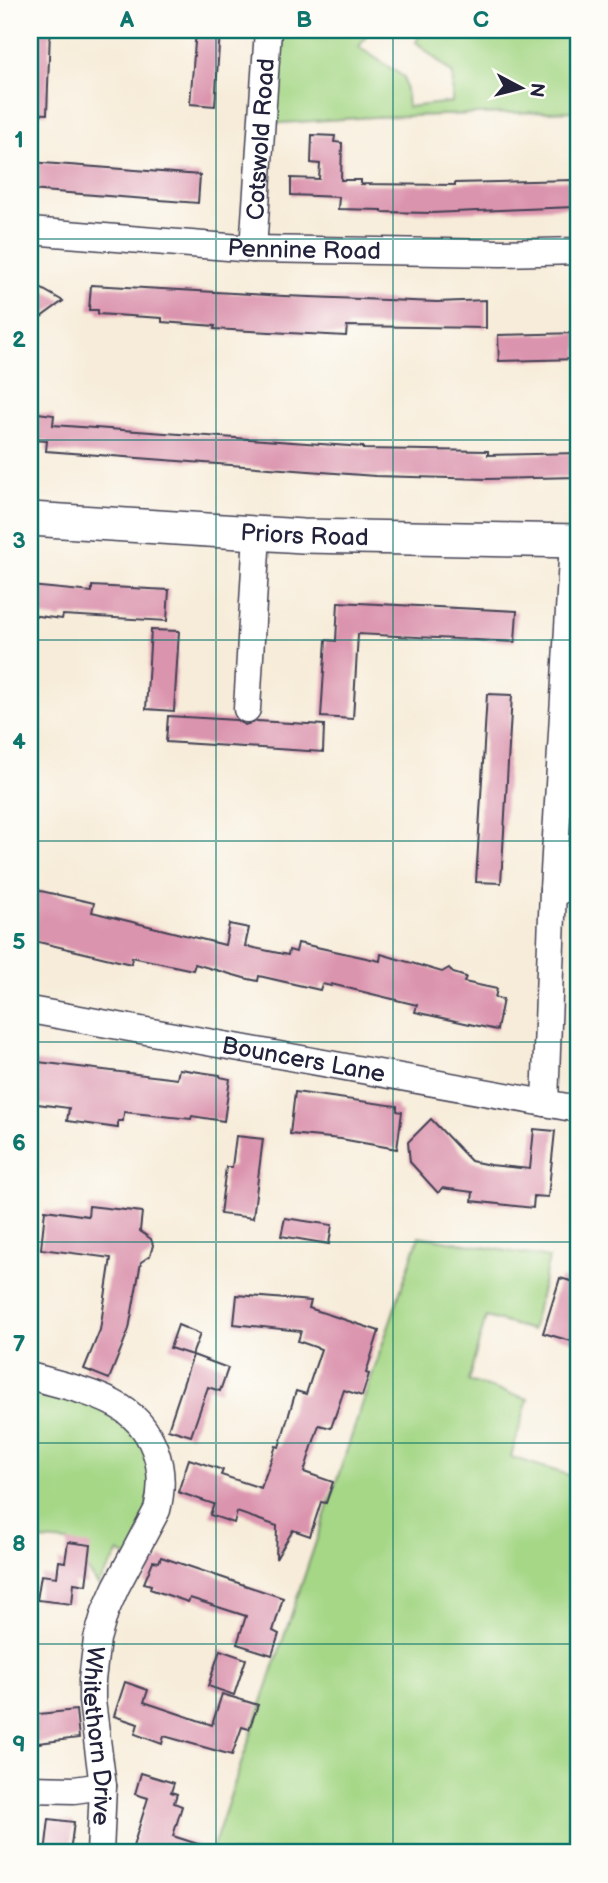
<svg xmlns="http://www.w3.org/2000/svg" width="608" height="1883" font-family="'Balsamiq Sans',sans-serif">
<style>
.green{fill:#a5d786;stroke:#647c60;stroke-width:2}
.building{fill:#db94ae}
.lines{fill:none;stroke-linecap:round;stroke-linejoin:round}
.minor-casing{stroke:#424053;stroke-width:29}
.major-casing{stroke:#424053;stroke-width:36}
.minor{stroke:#fff;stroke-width:26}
.major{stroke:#fff;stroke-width:33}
.grid{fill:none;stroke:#0f766e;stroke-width:2;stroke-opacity:0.55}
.labels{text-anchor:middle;stroke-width:7;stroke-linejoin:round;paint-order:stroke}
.street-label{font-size:24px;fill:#22223b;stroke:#fdfcf7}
.neatline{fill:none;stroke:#0f766e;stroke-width:2.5}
.grid-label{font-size:23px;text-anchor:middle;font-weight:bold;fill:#0f766e}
</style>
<rect width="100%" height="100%" fill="#fdfcf7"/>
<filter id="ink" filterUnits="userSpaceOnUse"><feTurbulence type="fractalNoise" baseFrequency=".0143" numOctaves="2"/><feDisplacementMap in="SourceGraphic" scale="14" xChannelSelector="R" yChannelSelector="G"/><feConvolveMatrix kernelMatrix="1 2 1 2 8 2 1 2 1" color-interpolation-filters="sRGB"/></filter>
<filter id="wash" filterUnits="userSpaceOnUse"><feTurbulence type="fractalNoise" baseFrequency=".00686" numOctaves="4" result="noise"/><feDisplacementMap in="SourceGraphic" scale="28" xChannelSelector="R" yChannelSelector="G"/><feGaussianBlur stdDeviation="1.57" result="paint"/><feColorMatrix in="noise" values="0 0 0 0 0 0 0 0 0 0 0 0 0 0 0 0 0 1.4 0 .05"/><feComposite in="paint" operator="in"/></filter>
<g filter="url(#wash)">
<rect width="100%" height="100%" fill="#f7ecd9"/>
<g class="green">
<polygon points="268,30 370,30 359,47 404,77 408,107 452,102 453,74 416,42 422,30 567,30 578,35 578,111 374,117 282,123 262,122"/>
<polygon points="419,1236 549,1258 532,1330 486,1317 468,1381 528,1399 511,1457 578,1478 578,1814 564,1853 211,1853"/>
<polygon points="30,1376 111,1401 160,1464 132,1560 119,1552 98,1585 68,1542 42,1540 30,1547"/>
</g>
<g id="blocks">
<g class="building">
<polygon points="30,30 50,30 47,114 30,113"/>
<polygon points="196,30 220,30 215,106 190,104"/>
<polygon points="312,135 335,136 334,142 342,143 341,180 361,180 361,184 455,185 455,183 573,180 574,207 431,213 382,212 382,210 338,209 339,197 291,195 291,178 319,179 320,164 311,163"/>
<polygon points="30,162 200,175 198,203 30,190"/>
<polygon points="91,285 284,296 437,302 486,300 486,328 347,326 346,336 214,329 215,326 162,322 162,318 98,314 98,310 89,310"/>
<polygon points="30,289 42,289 63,301 30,325"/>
<polygon points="578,333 578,359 499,361 498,335"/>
<polygon points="30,412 54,415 53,425 363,447 363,449 488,451 488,455 578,453 578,477 488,479 375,476 46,451 47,441 30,440"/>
<polygon points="30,586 92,592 92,586 169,590 167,621 63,615 62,619 30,615"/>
<polygon points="338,602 517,611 515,642 358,634 353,719 321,717 326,640 336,641"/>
<polygon points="151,630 179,631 174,711 146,709"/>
<polygon points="487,694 512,695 501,883 476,882"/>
<polygon points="168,716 236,720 245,725 257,721 324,725 323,752 166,742"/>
<polygon points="32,889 94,903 92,912 225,945 229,924 249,928 245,946 288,955 289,950 296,952 298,943 380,961 381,954 442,972 449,968 453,973 466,977 464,982 497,989 495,998 503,999 497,1030 415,1012 417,1005 331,984 331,986 322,984 320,990 259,976 258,981 244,978 195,964 193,970 132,957 131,964 30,940 30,899"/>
<polygon points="30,1061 177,1079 179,1069 220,1075 220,1077 230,1079 224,1121 192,1116 191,1119 124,1112 123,1121 118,1121 118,1128 67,1121 69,1108 30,1103"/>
<polygon points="295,1092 397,1106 397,1111 402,1112 397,1149 341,1139 290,1134"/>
<polygon points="431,1119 471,1161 490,1165 530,1169 534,1129 555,1131 548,1197 534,1196 533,1208 472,1201 473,1192 442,1188 438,1193 410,1162 408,1142"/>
<polygon points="236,1136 263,1139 253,1218 220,1214 226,1167 232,1167"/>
<polygon points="89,1206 142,1212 140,1231 151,1239 153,1245 150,1256 141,1262 129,1329 109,1379 84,1369 100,1330 111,1258 41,1249 45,1210 88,1216"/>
<polygon points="285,1218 332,1225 329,1244 281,1236"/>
<polygon points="560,1278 578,1283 578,1343 543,1333"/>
<polygon points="237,1295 311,1301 309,1308 379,1331 366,1373 369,1374 362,1396 344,1390 331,1428 319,1425 304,1472 333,1482 326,1503 321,1502 310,1536 293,1530 276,1559 277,1526 237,1512 234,1523 210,1515 214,1504 178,1492 189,1459 223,1470 221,1475 261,1488 276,1446 279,1447 296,1391 306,1394 321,1349 298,1341 301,1331 234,1324"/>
<polygon points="178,1325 200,1334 192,1355 170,1348"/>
<polygon points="193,1355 228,1368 220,1391 208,1387 191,1436 168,1429"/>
<polygon points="68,1542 91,1545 86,1585 74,1583 72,1604 37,1600 41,1575 57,1577 59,1561 65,1562"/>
<polygon points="161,1557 283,1598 273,1631 279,1634 272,1655 237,1644 246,1616 190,1598 188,1602 150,1589 151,1585 144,1583 153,1561 159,1562"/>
<polygon points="220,1650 246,1659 234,1695 208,1686"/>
<polygon points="125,1682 148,1690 144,1702 212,1725 222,1694 258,1705 249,1729 242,1727 232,1755 164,1736 162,1744 135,1734 138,1724 114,1716"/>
<polygon points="76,1710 79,1738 30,1744 30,1715"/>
<polygon points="141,1773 174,1783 171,1792 177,1794 174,1803 182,1806 173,1836 213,1849 212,1853 131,1853 148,1798 135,1794"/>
<polygon points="49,1819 74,1822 70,1853 45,1853"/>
</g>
</g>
</g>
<g filter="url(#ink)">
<use href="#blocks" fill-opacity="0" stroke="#424053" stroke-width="2"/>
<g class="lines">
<defs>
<g id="minor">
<path id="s1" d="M30,231L253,249L502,253L578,251"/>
<path id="s2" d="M253,249L268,30"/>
<polyline points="247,709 257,533"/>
<polyline points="553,889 578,889"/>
<path id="s3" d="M30,1010L578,1109"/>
<polyline points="545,1103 553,889 573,541"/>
<path id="s4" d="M30,1376C57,1384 88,1390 113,1403C154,1424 168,1468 157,1510L116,1587L105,1612L97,1639L92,1680V1701L103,1786L100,1853"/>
<polyline points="30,1789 74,1790 103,1786"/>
</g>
<g id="major">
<path id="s5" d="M30,519L303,536L578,541"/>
</g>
</defs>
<use href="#minor" class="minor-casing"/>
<use href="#major" class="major-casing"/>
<use href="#minor" class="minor"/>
<use href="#major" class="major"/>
</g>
</g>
<path class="grid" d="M216,30V1853M393,30V1853M30,239H578M30,440H578M30,640H578M30,841H578M30,1042H578M30,1242H578M30,1443H578M30,1644H578"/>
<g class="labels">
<g class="street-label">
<text dy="8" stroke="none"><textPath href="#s2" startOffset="110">Cotswold Road</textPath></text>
<text dy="8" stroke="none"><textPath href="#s1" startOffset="275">Pennine Road</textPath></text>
<text dy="8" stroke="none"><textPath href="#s5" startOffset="275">Priors Road</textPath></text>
<text dy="8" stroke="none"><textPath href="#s3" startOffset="278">Bouncers Lane</textPath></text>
<text dy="8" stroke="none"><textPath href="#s4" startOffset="453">Whitethorn Drive</textPath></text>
</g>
</g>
<rect width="608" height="1883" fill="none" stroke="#fdfcf7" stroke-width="77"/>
<g transform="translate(521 88) rotate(97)" stroke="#fdfcf7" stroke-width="5" paint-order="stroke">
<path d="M0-5L12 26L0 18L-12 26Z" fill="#22223b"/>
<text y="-10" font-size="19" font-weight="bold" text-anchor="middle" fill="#22223b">N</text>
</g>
<rect x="38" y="38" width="532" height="1806" class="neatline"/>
<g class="grid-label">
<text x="127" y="27">A</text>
<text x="304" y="27">B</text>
<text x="481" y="27">C</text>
<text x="19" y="147">1</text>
<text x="19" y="347">2</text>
<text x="19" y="548">3</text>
<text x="19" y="749">4</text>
<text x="19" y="949">5</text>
<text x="19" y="1150">6</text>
<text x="19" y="1351">7</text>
<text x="19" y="1551">8</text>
<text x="19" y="1752">9</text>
</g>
</svg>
